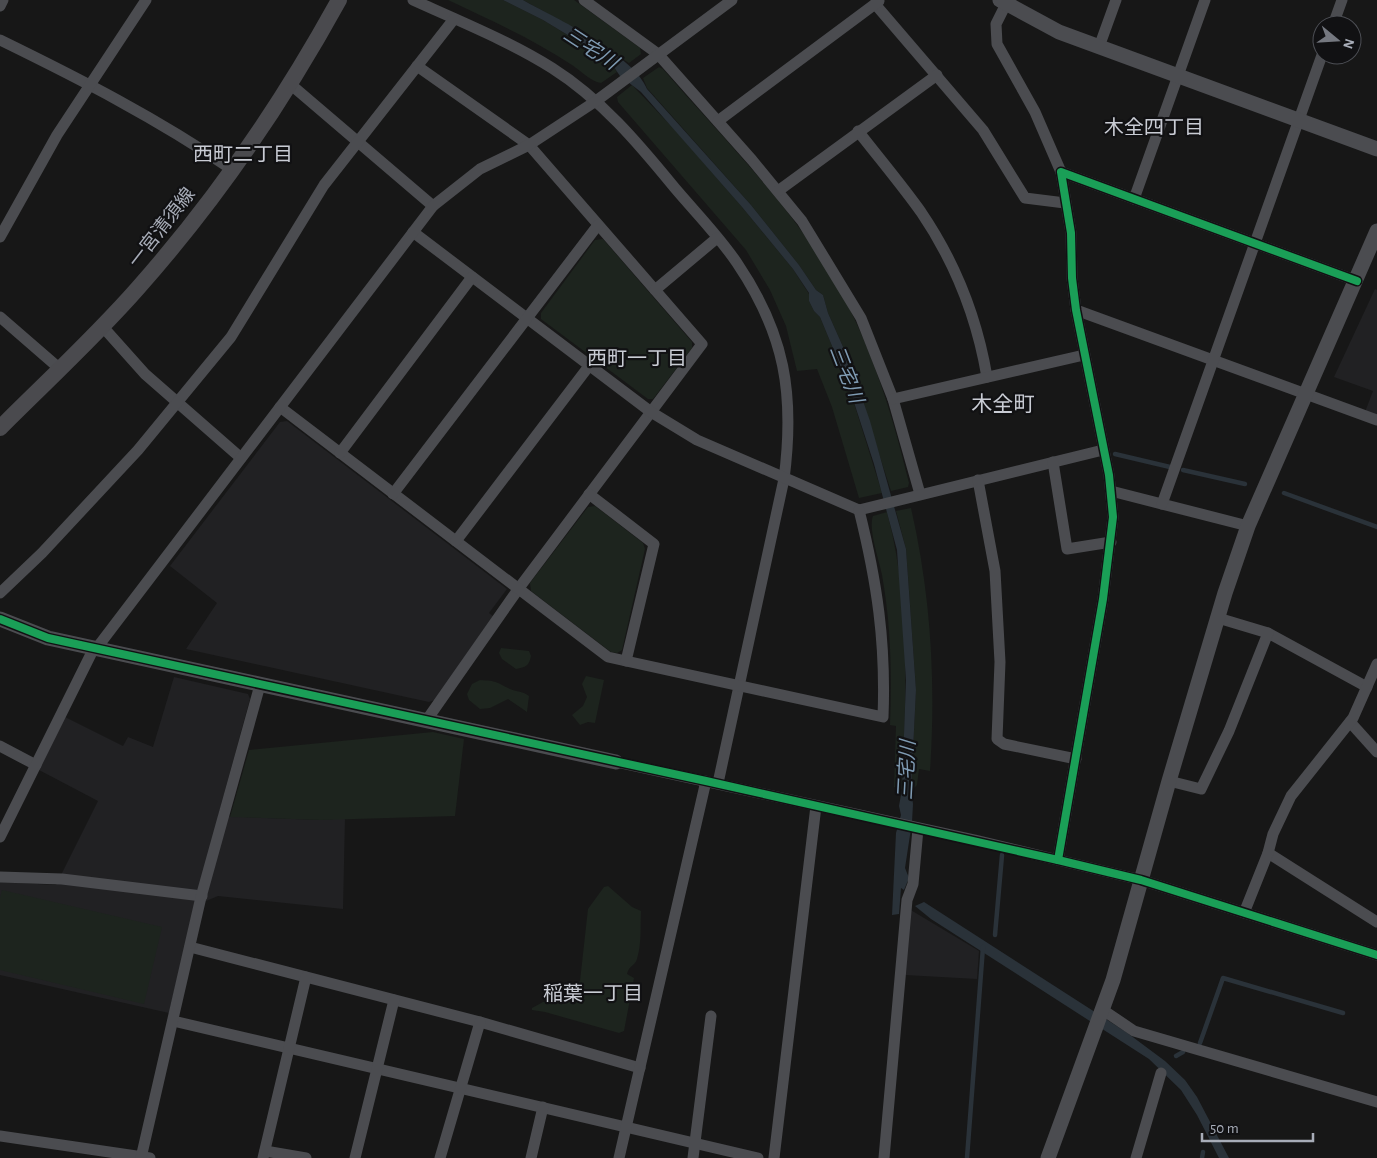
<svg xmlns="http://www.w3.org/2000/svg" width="1377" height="1158" font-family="'Alegreya Sans','Noto Sans JP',sans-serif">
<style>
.built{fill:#212123}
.green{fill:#1d241e}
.water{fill:#2a3239}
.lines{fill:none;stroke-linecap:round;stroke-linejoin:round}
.stream{stroke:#2a3239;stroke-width:4.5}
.minor{stroke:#4b4c50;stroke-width:11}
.tertiary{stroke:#4b4c50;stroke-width:15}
.secondary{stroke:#4a4a4e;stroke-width:16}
.cycleway-casing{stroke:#111113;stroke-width:11}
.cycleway{stroke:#1a9f57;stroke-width:8}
.labels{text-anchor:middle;stroke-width:4.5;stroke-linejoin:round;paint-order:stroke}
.street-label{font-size:19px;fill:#a8adb8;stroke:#111113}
.water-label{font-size:20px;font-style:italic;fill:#7f9bb3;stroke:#111113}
.neighbourhood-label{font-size:20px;fill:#c9ccd4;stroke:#111113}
.quarter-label{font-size:21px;fill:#c9ccd4;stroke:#111113}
</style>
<rect width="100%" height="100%" fill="#171717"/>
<g class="built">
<polygon points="1375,289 1377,290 1377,416 1365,412 1373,391 1334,377"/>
<polygon points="287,421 507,589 489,613 493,616 435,700 429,702 186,649 217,603 170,566 280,422"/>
<polygon points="174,677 248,694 250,699 218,816 321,820 345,818 343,909 218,896 194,906 169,1013 0,975 0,882 56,885 98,801 39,770 65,717 123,746 128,737 153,747"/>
<polygon points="909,909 979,951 977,979 905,975"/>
</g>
<g class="green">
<path d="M448,0H503L543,20L609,60L617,72L601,83C590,81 581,71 572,65C533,39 490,20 448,0Z"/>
<polygon points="523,0 574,0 640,48 641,54 629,63 556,18"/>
<path d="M659,67L663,69C725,141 797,211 842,294C874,354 893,417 909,483L908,487L891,491L848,358L828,313L823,295L816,290L799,265L751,205L647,88L643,78Z"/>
<polygon points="632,85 676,131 742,207 793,269 809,294 809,301 814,311 820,317 849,387 882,493 859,498 832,407 817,369 797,371 786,326 770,290 746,250 618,102 617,97"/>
<polygon points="603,239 692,342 692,348 653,399 648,399 541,319 541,313 595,240"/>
<polygon points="595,506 643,543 645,549 622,650 617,653 611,652 531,591 530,583 588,507"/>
<path d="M911,508C931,596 936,681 930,771L919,769L917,785L911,791L916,690L906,549L896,511Z"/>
<path d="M887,512C911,602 906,696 902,789L894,787L896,726L890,725C892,674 891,625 882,575C879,560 868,529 873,516Z"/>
<path d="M501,648L529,651L531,656C529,666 526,667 516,669L502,659L499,653Z"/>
<polygon points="586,676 604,680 595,723 588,722 580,725 572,715 583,706 587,697 582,684"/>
<path d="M480,680C497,681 496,682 510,689C517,692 523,691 529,696L527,712L508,699L490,708L480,709L469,700L467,694L472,684Z"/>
<polygon points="433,732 464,739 455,816 321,820 230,817 249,750"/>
<path d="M608,886L632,907L641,911C640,929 642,942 637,959C635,966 629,965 627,974L634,978L624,1031L619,1033L545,1012L532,1010V1008L543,1002L564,1000L580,981L588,909L604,887Z"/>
<polygon points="2,890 162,927 144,1004 0,970 0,898"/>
</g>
<g class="water">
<path d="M503,0H523L530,4C561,20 635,57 647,89L751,205L799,265L816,290L823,295L828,313L848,358L870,421L906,549L916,690L911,791L913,804L912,822L905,868L909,878L904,890L901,888L899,914L892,915L896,833L901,815L899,806L902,789L906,680L897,550L874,464L849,387L820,317L814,311L809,301V293L793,269L742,207L641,92L620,76L609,60L543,20Z"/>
<polygon points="924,902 1126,1032 1165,1061 1185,1080 1197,1097 1229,1158 1219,1158 1197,1115 1181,1090 1149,1059 931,919 915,906"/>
</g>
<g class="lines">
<g class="stream">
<polyline points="1115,454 1170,467"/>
<polyline points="1183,470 1245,484"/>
<polyline points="1284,493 1377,527"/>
<polyline points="995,935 1002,855"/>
<polyline points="1200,1043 1223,978 1343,1013"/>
<polyline points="1176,1056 1183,1052"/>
<polyline points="967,1158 983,947"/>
<polyline points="1202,1158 1203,1152"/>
</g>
<g class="minor">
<path d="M413,0C459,21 509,41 552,68C601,99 638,143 674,187C695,212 719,236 737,263C785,334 795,394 784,479L718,783"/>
<polyline points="584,0 658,54 752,160 802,221 861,318 893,399 920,494"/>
<polyline points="875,4 983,130 1025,198 1065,203"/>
<polyline points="1006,4 996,24 997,44 1035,112 1061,172"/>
<polyline points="0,6 3,0"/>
<polyline points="1333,25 1342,0"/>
<path d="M0,40C80,79 158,119 231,169"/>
<polyline points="1099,47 1116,0"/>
<polyline points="417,66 529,145 702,344 519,588 426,721"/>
<polyline points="289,83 433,206"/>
<polyline points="718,121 879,1"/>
<path d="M858,131C879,158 901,184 921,212C955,262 977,318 987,377"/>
<polyline points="778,191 937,75"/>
<polyline points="1134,199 1205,0"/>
<polyline points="413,232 651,412 697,440 859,510 1103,450"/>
<polyline points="0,237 57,135 146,0"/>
<polyline points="655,290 717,238"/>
<polyline points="1076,310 1377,420"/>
<polyline points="0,317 60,369"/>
<polyline points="103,327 145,374 241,458"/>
<polyline points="893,399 1084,355"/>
<polyline points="280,407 608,657 626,661"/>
<polyline points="340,453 472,277"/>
<polyline points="1053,462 1067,549 1111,542"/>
<polyline points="978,480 995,571 1000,662 997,739 1004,744 1076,759"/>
<polyline points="1111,491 1248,526"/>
<polyline points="393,494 598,225"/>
<path d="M589,494L654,544L626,661L883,717C886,642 877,582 859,510"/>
<polyline points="1162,504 1322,55"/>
<polyline points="456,541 589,366"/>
<polyline points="0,593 42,553 138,450 231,337 324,185 454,19"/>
<polyline points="1268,633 1367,687"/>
<polyline points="96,649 433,206 480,169 529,145 596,101 732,0"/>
<polyline points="1350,722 1377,752"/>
<polyline points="0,746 36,765"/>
<polyline points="616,762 975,840 1141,880 1377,955"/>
<polyline points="1169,781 1201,789 1229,731 1268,633 1218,618"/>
<polyline points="0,837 94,648"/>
<polyline points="1268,853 1377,922"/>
<polyline points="1058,860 1103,599 1113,517 1109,475 1076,310 1072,278 1071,233 1061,172 1357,281"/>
<polyline points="0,877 62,879 202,896"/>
<polyline points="1244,913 1268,853 1273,834 1291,796 1353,718 1377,664"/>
<polyline points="190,947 480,1022 640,1068"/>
<polyline points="1103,1010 1134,1031 1377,1102"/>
<polyline points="173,1021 758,1158"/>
<polyline points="0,1136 150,1158"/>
<polyline points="265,1151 306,1158"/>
<polyline points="141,1158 201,897 260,685"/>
<polyline points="263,1158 306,977"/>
<polyline points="355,1158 394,1000"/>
<polyline points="440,1158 480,1022"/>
<polyline points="531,1158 543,1107"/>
<polyline points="619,1158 706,781"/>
<polyline points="693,1158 711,1016"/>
<polyline points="774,1158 816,806"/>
<polyline points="884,1158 907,900 913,884 918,829"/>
<polyline points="1136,1158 1161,1073"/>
</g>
<g class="tertiary">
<polyline points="1000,0 1059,32 1377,149"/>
<polyline points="0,619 48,638 616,762"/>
<polyline points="1048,1158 1113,980 1169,781 1225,593 1248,526 1377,231"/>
</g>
<path class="secondary" d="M0,428C46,382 95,337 138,288C215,201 283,102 339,0"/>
<defs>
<g id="cycleway">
<polyline points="0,619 48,638 706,781 1058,860 1141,880 1377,955"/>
<polyline points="1058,860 1103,599 1113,517 1109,475 1076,310 1072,278 1071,233 1061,172 1357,281"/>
</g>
</defs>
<use href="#cycleway" class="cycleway-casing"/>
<use href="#cycleway" class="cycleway"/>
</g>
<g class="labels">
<g class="street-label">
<text transform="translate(161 227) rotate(-52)" y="7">一宮清須線</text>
</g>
<g class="water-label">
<text transform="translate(591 48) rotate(33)" y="7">三宅川</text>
<text transform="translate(847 374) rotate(69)" y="7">三宅川</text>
<text transform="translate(906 770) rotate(-87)" y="7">三宅川</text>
</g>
<g class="neighbourhood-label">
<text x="1154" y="134">木全四丁目</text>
<text x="243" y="161">西町二丁目</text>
<text x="637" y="365">西町一丁目</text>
<text x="593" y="1000">稲葉一丁目</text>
</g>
<g class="quarter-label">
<text x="1003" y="411">木全町</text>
</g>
</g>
<g transform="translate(1337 40) rotate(108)"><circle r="24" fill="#111113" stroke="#4d4f55"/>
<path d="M0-4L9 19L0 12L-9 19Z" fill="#757880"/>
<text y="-8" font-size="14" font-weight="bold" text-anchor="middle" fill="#a8adb8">N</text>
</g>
<path d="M1202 1133v8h111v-8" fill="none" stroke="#a8adb8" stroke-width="2.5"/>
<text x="1210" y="1133" font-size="15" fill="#a8adb8" stroke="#111113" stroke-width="4" paint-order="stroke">50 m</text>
</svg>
